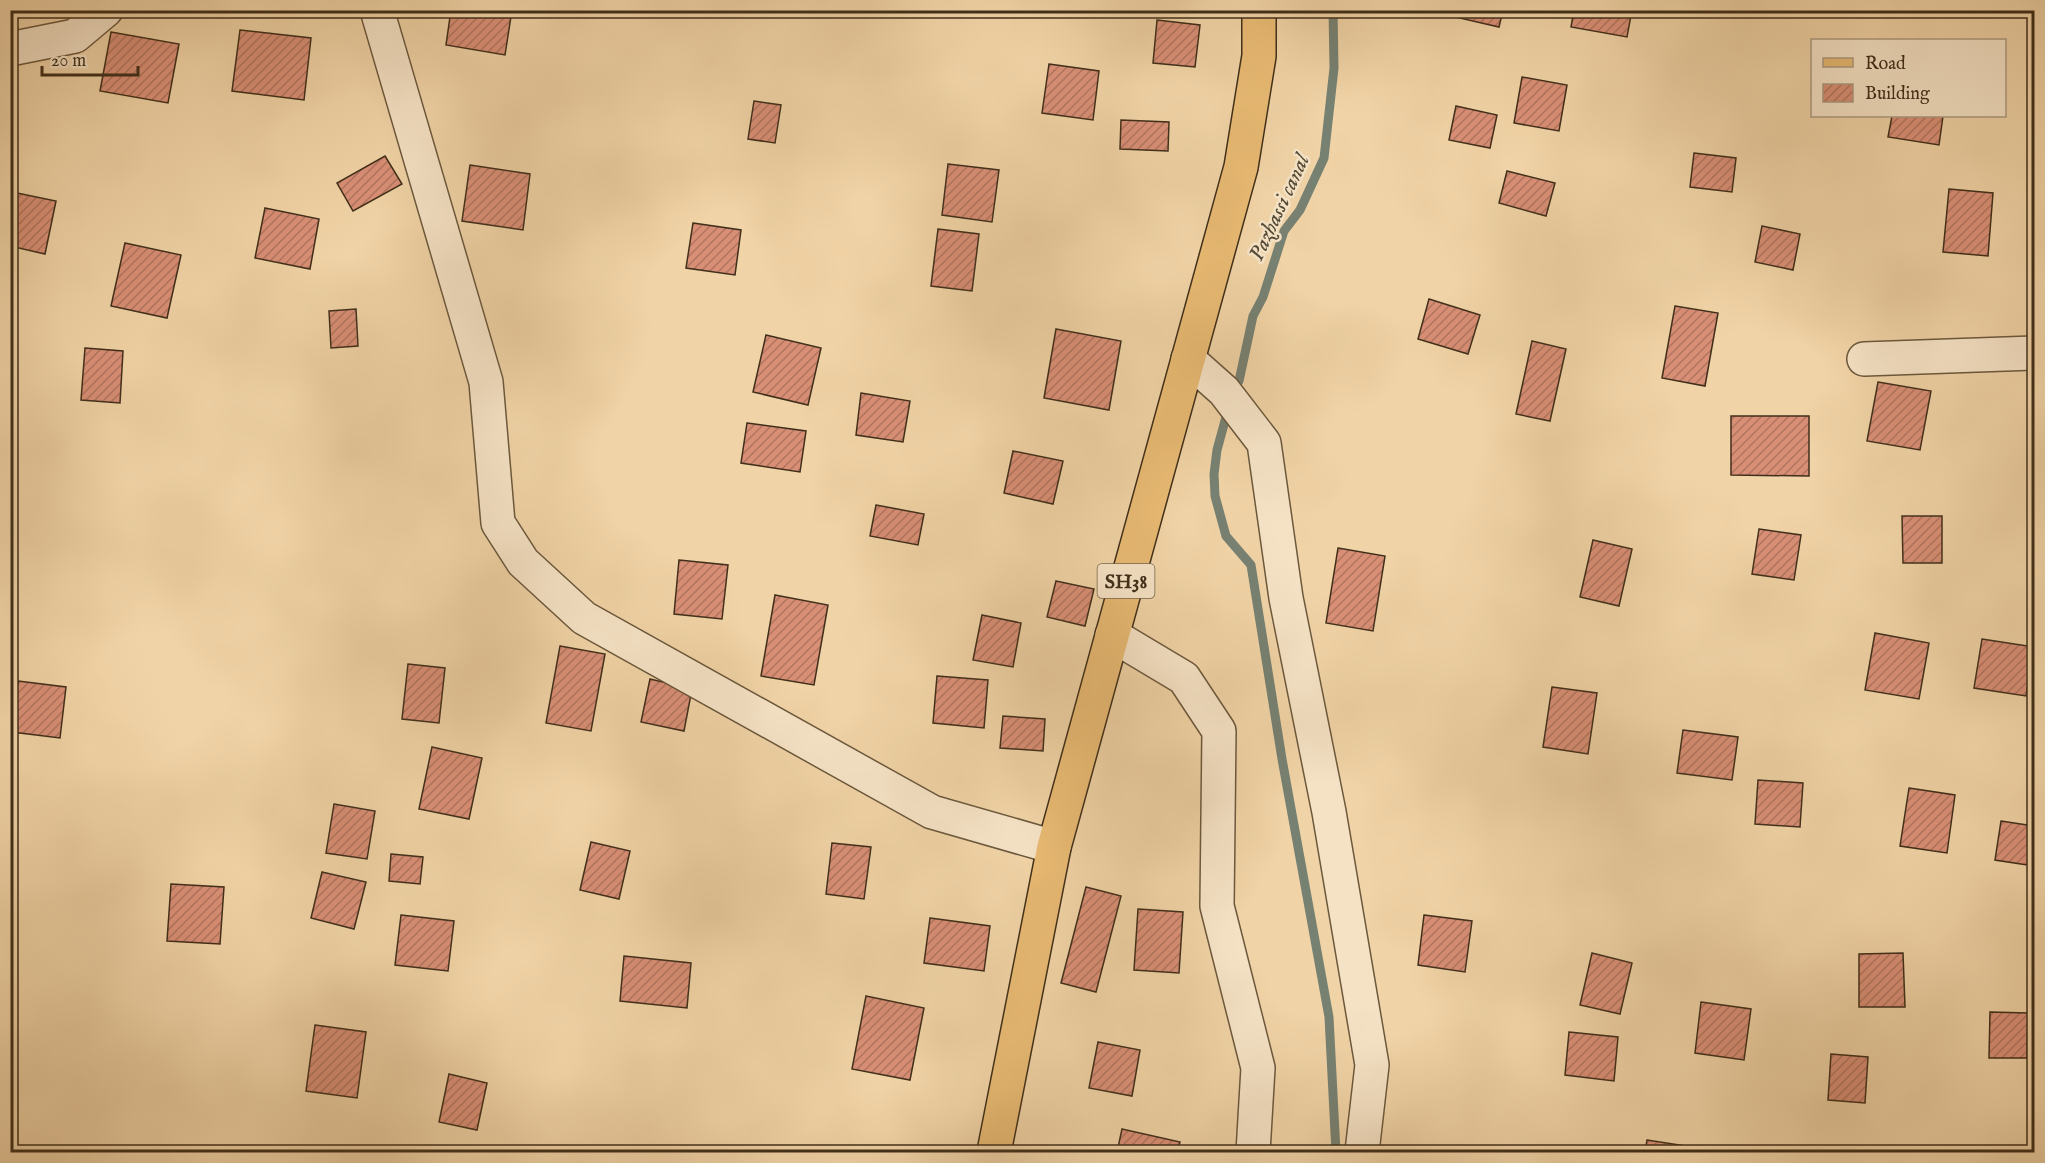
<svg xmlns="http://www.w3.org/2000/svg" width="2045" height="1163" font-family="'IM FELL English',serif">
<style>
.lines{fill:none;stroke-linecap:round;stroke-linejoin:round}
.stream{stroke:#778172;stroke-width:9}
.building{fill:url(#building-hatch);stroke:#402f1a;stroke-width:1.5}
.minor-casing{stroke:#6c583d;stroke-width:36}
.primary-casing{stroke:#402f1a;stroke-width:36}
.minor{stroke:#f5e2c5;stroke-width:33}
.primary{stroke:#e8ba73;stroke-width:33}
.labels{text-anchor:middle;stroke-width:5;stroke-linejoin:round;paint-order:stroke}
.shield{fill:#f5e2c5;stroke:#76654d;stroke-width:1.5}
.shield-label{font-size:20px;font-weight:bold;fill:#402f1a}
.water-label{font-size:22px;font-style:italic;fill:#524a37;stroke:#f5e2c5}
</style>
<defs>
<pattern id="building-hatch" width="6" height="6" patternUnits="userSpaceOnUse" patternTransform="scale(1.5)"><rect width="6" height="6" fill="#d98f76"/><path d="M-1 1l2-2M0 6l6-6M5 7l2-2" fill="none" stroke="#b17560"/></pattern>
</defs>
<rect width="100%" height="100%" fill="#f0d3a6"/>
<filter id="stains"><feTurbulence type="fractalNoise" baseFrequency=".00333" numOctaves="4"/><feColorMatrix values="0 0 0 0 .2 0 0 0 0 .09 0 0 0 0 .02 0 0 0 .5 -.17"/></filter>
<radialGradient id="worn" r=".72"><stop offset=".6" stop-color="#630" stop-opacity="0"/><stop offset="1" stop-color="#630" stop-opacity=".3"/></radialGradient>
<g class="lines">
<g class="stream">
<polyline points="1239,381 1253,316 1263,297 1284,231 1300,210 1324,158 1334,68 1333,10"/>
<polyline points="1226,417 1217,450 1214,474 1215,496 1226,536 1251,565 1282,759 1329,1017 1336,1152"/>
</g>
</g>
<g class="building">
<polygon points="451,10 512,10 505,55 446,45"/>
<polygon points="1452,10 1503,10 1499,27 1451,16"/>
<polygon points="1574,10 1632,10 1627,37 1571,27"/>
<polygon points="1157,20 1200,25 1195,67 1153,63"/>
<polygon points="240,30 311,38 304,100 232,91"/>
<polygon points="111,32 179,44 168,103 100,91"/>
<polygon points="1049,64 1099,71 1093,120 1042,113"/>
<polygon points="1522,77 1567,85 1559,131 1514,123"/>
<polygon points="754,101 781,105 775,143 748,139"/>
<polygon points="1456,106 1497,115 1490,148 1449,140"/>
<polygon points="1892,116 1943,116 1939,145 1888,137"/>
<polygon points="1121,120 1169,122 1168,151 1120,149"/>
<polygon points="1694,153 1736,158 1732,192 1690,187"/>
<polygon points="385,156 402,184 353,211 337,183"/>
<polygon points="948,164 999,170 992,222 942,215"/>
<polygon points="470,165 530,174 523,230 462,221"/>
<polygon points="1507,171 1555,183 1546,216 1499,203"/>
<polygon points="1949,189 1993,193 1988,256 1943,252"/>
<polygon points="17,193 56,201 45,254 10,246 10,224"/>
<polygon points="265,208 319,219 310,269 255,258"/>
<polygon points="693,223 741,230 735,275 686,268"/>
<polygon points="1762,226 1800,234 1793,270 1755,262"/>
<polygon points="938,229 979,234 972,291 931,286"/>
<polygon points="125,243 181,255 167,318 111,306"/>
<polygon points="1429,299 1480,315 1468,354 1418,339"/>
<polygon points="1675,306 1718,313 1705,386 1662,378"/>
<polygon points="356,309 358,346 331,348 329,311"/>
<polygon points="1056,329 1121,341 1109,410 1044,398"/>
<polygon points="766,335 821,348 808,405 753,392"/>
<polygon points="1532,341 1566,349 1550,421 1516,414"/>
<polygon points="85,348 123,351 120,403 81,400"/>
<polygon points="1878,382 1931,391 1920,450 1867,441"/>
<polygon points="861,393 910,401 903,442 856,435"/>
<polygon points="1731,416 1809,416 1809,476 1731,475"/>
<polygon points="747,423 806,431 800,472 741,463"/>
<polygon points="2034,431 2034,468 2029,467"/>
<polygon points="1013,451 1063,461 1053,504 1004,493"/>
<polygon points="876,505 924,514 918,545 870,536"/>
<polygon points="1902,516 1942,516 1942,563 1903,563"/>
<polygon points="1759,529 1801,535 1794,580 1752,574"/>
<polygon points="1593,540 1632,549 1619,606 1580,597"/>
<polygon points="1338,548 1385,556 1373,631 1326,623"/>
<polygon points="679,560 728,565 722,619 674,614"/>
<polygon points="1056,581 1094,589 1085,626 1047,617"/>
<polygon points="775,595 828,605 814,685 761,676"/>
<polygon points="982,615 1021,623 1013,667 973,660"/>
<polygon points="1875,633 1929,643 1919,699 1865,690"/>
<polygon points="1982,639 2034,647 2026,696 1974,688"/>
<polygon points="560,646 605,654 591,731 546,723"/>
<polygon points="408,664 445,668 439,723 402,719"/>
<polygon points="937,676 988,680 984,728 933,723"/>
<polygon points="650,679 692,689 684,731 641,722"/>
<polygon points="18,681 66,687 60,738 12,732"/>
<polygon points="1552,687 1597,693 1588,754 1543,747"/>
<polygon points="1003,716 1045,719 1043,751 1000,748"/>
<polygon points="1683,730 1738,737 1732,780 1677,773"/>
<polygon points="432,747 482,758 469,819 419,809"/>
<polygon points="1758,780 1803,783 1800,827 1755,824"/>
<polygon points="1909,788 1955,795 1947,853 1900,846"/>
<polygon points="334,804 375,811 367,859 326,853"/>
<polygon points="2001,821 2034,826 2034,866 1995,860"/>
<polygon points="591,842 630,851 619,899 580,890"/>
<polygon points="832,843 871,847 864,899 826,894"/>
<polygon points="391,854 423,857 420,884 389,881"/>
<polygon points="322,872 366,882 354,929 311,918"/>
<polygon points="171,884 224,887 220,944 167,941"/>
<polygon points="1086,887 1121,896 1096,992 1061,983"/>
<polygon points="1138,909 1183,912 1179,973 1134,970"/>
<polygon points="401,915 454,921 448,971 395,965"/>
<polygon points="1424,915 1472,921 1465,972 1418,965"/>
<polygon points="930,918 990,926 984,971 924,963"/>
<polygon points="1592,953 1632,963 1620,1014 1580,1005"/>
<polygon points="1903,953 1905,1007 1859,1007 1859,954"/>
<polygon points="624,956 691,963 687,1008 620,1001"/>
<polygon points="866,996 924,1008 910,1080 852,1069"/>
<polygon points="1701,1002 1751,1009 1744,1060 1695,1053"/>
<polygon points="1990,1012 2028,1013 2027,1058 1989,1058"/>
<polygon points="315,1025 366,1032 357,1098 306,1091"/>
<polygon points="1569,1032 1618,1037 1614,1081 1565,1075"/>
<polygon points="1098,1042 1140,1050 1132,1096 1089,1088"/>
<polygon points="1831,1054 1868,1057 1865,1103 1828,1100"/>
<polygon points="449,1074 487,1083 477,1130 439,1122"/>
<polygon points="1122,1129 1180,1142 1177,1152 1117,1152"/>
<polygon points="1647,1140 1693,1147 1692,1152 1645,1152"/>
</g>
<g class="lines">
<defs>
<g id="minor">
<polyline points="377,10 486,382 498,523 523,562 584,618 932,812 1054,847"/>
<polyline points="10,49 75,36 106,10"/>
<polyline points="1188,359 1224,391 1264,443 1286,598 1329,812 1372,1065 1362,1152"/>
<polyline points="1864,359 2034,353"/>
<polyline points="1112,635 1184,678 1219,731 1217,906 1258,1068 1253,1152"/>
</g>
<polyline id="primary" points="994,1152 1054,847 1241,167 1259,56 1259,10"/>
</defs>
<use href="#minor" class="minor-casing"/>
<use href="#primary" class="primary-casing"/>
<use href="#minor" class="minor"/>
<use href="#primary" class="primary"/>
</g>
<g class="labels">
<rect class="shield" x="1097.5" y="564" width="57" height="34" rx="4.5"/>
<g class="shield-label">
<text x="1126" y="588">SH38</text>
</g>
<g class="water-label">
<text transform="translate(1278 207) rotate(-65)" y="8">Pazhassi canal</text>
</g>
</g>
<rect width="2045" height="1163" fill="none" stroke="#f0d3a6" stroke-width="36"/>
<rect x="12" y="12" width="2021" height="1139" fill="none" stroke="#402f1a" stroke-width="3"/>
<rect x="18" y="18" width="2009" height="1127" fill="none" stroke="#402f1a" stroke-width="1.5"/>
<rect x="1811" y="39" width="195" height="78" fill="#f5e2c5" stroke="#ad9a81" stroke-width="1.5"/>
<rect x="1823" y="58" width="30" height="9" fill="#e8ba73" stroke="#ad9a81" stroke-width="1.5"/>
<text x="1865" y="69" font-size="18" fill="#402f1a">Road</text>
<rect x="1823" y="84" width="30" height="18" fill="url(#building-hatch)" stroke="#ad9a81" stroke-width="1.5"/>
<text x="1865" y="99" font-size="18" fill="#402f1a">Building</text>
<path d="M42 66v9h96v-9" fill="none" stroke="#402f1a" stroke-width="3"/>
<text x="51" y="66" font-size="18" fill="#402f1a" stroke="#f5e2c5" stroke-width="4.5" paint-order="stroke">20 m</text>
<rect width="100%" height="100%" filter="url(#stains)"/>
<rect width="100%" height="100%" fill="url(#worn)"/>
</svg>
